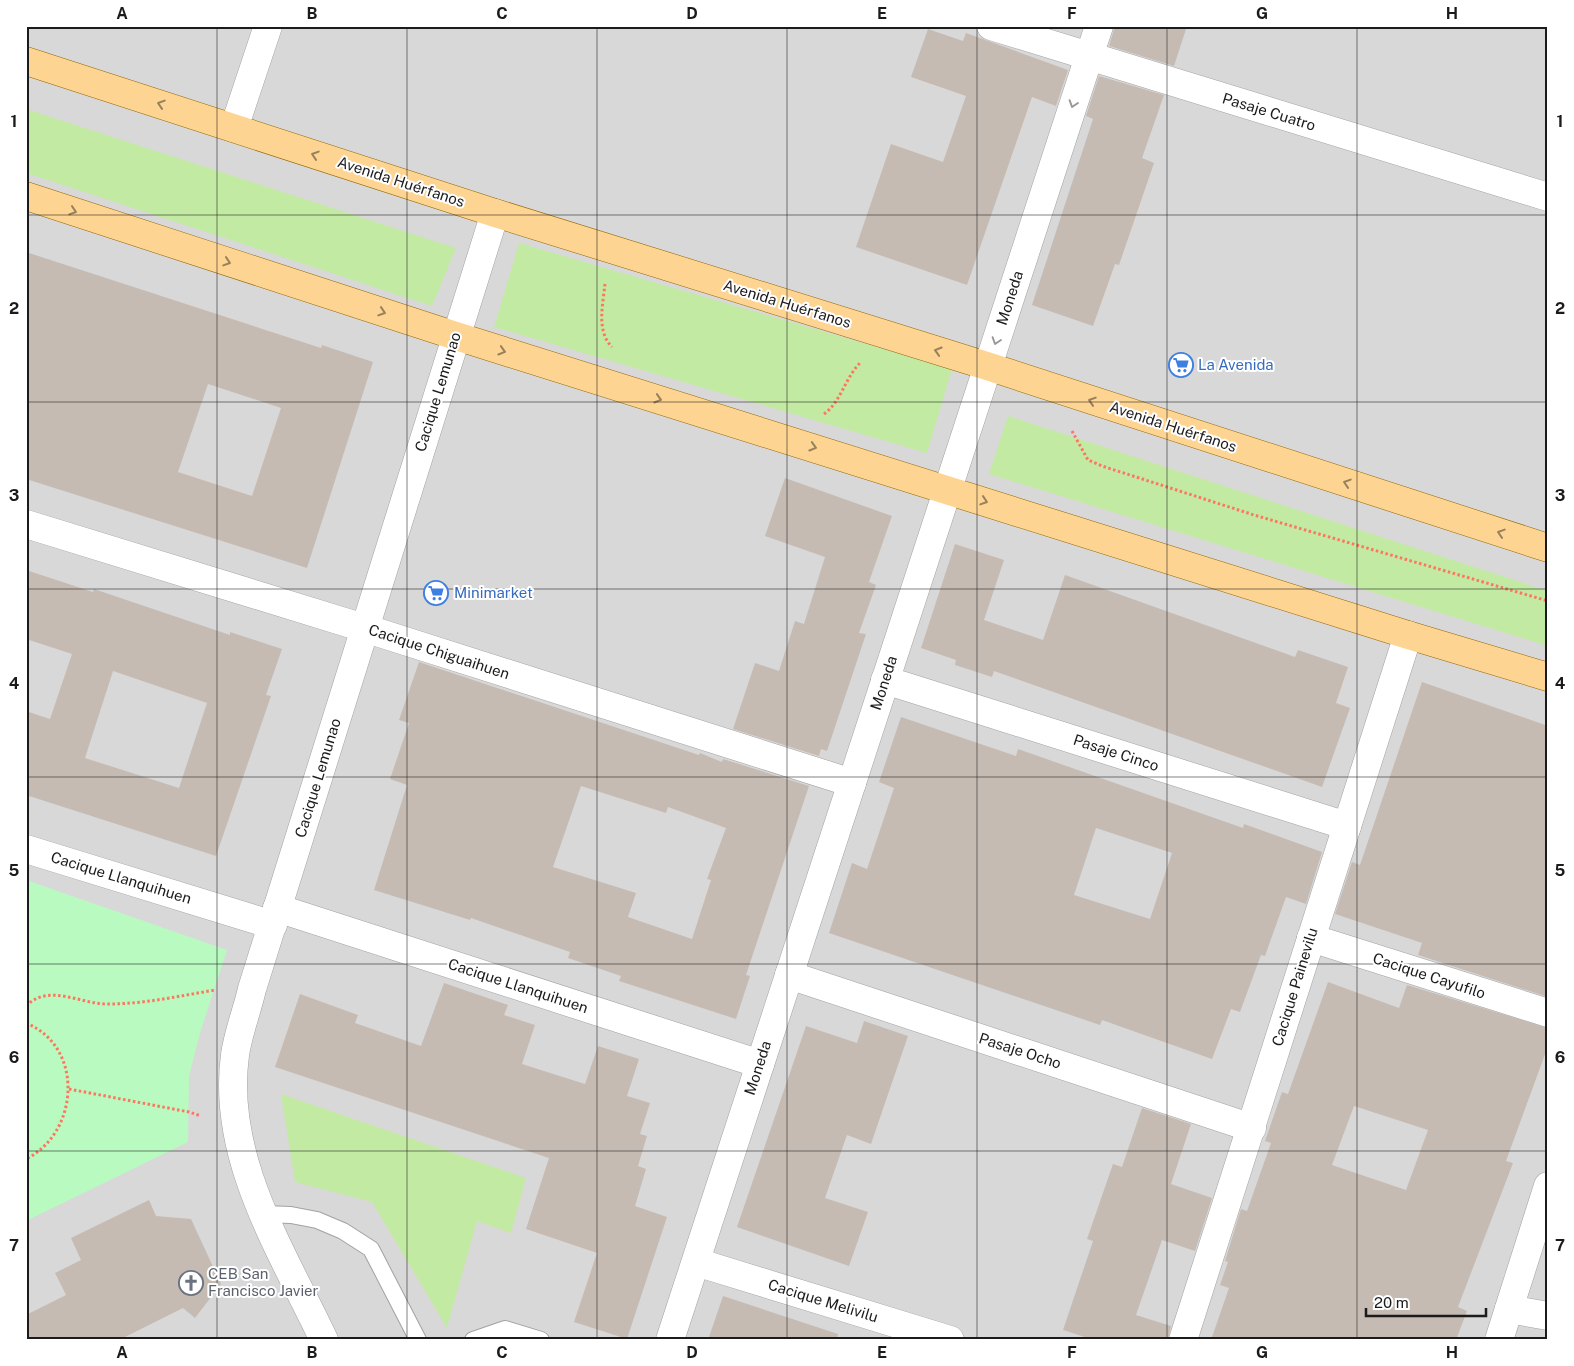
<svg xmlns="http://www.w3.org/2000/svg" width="1574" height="1366" font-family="'Public Sans',sans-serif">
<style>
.residential{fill:#d9d8d8}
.grass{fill:#c3eaa3}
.park{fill:#b9fac1}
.building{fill:#c5bbb3;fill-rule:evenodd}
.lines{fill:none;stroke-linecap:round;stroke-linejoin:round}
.service-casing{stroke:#a2a2a2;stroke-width:18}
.minor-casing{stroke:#a2a2a2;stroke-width:29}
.primary-casing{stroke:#926700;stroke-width:29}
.path{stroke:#fe7660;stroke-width:3;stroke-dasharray:2.5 2.5;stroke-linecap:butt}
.service{stroke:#fff;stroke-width:16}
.minor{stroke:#fff;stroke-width:28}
.primary{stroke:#fed493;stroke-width:28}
.oneway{stroke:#98815d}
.oneway2{stroke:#989898}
.grid{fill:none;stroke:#1b1b1b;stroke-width:1;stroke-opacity:0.55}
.labels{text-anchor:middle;stroke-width:4;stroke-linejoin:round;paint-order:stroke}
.street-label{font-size:15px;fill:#1b1b1b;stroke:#fff}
.shop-label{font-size:15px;fill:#366cbe;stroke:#fff;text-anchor:start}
.worship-label{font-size:15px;fill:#5b616d;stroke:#fff;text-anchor:start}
.neatline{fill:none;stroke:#1b1b1b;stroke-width:2}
.grid-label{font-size:16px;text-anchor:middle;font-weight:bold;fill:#1b1b1b}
</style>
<rect width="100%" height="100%" fill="#ede9e0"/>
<rect class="residential" x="26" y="26" width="1522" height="1314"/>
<g class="grass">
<polygon points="26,109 456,248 432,306 26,173"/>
<polygon points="519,243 952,369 927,453 494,327"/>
<polygon points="1008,416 1548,591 1548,646 989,474"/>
<polygon points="281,1094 526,1178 511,1233 477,1221 447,1328 372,1202 295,1182"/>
</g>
<polygon class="park" points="26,880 227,950 200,1033 189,1076 188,1142 26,1221"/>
<g class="building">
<polygon points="1115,26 1187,26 1174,66 1109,46"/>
<polygon points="928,29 963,41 966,33 1068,70 1056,106 1032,97 967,285 856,247 891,144 943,162 966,96 911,77"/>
<polygon points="1099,76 1164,95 1142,158 1154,163 1119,265 1115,264 1093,326 1032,305 1093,119 1086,116"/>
<path d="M26,252L321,348L322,345L373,362L307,568L26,479ZM208,384L281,408L252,496L178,472Z"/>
<polygon points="785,478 892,516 869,582 876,585 859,633 866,634 827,751 821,749 819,756 733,729 755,663 779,671 795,621 804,624 825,557 765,536"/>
<polygon points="955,544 1004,560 984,620 1043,640 1065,575 1295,657 1298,650 1348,667 1336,703 1350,708 1322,787 994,671 992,677 955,665 956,660 921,648"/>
<path d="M26,570L93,592L94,589L230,635V632L282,649L266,695L271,696L216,856L26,795V711L50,719L72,654L26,639ZM113,671L207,703L179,788L85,758Z"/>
<path d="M419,662L699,755L700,753L722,762L723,759L809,786L746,975L750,976L736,1019L619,981L621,976L568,958L570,952L471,918L470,920L374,890L407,785L390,779L409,723L399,720ZM581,786L666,813L668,807L726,828L707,879L711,880L692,939L628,917L636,893L553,867Z"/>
<polygon points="1422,682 1548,726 1548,997 1418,955 1422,943 1335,914 1352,862 1360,865"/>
<path d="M901,717L1016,756L1018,749L1243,828L1244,824L1322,852L1306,904L1286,897L1265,956L1261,955L1240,1012L1231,1009L1212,1059L1102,1020L1100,1025L829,933L852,863L867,869L894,788L879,782ZM1096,828L1172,853L1150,919L1074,895Z"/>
<path d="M1328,982L1399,1008L1407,985L1548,1028V1046L1506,1161L1513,1163L1458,1307L1467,1311L1456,1340H1211L1229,1288L1220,1285L1228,1262L1225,1261L1241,1209L1247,1211L1271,1143L1265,1141L1282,1092L1288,1094ZM1354,1106L1428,1130L1406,1190L1332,1165Z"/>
<polygon points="444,983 508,1005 504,1015 535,1025 522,1064 585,1084 598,1046 639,1059 627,1096 650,1103 640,1134 647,1136 638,1166 646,1169 635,1206 667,1217 627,1339 574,1322 597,1253 526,1229 549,1158 275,1067 300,994 358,1015 355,1023 421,1046"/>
<polygon points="864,1021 908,1036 871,1144 847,1135 825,1198 868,1212 849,1266 737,1227 806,1026 857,1043"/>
<polygon points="1142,1108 1191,1124 1171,1184 1212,1198 1195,1251 1162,1240 1136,1315 1171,1326 1168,1340 1094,1340 1063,1330 1093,1241 1087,1239 1113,1164 1122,1167"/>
<polygon points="149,1200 156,1216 191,1219 221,1284 195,1318 183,1308 119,1340 26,1340 26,1315 66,1295 55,1273 81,1260 71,1238"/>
<polygon points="723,1296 838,1334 837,1340 708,1340"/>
</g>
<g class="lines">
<defs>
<g id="service">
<polyline points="264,1214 291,1215 317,1220 343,1231 371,1249 418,1340"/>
<polyline points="473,1340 505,1329 541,1340"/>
</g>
<g id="minor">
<polyline points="991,26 1548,197"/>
<polyline points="234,128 268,26"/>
<polyline points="26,524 364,628 852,783"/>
<polyline points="885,680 1347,826"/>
<polyline points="26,849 273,925"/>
<polyline points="277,908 760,1064"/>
<polyline points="1311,938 1548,1013"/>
<polyline points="789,975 1252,1128"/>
<polyline points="696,1262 950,1340"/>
<polyline points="1509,1309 1548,1316"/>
<path d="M324,1340C282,1251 221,1158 235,1055C238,1033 247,1011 252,989L495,213"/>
<polyline points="670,1340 1099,26"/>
<polyline points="1183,1340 1408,635"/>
<polyline points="1499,1340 1548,1186"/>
</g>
<g id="primary">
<polyline points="26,61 495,213 987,366 1548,548"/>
<polyline points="26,196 456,336 1408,635 1548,677"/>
</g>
</defs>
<use href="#service" class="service-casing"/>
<use href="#minor" class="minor-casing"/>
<use href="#primary" class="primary-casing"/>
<g class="path">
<path d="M605,284C603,304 596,331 612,347"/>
<path d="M824,414C841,402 845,378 860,363"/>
<polyline points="1072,431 1088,460 1102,466 1254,515 1548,601"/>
<path d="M26,1006C49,983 80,1004 107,1004C145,1004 179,996 215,990"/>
<path d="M26,1023C85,1047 79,1133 26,1159"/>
<polyline points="69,1089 189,1112 201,1116"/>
</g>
<use href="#service" class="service"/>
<use href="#minor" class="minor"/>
<use href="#primary" class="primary"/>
</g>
<defs><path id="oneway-chevron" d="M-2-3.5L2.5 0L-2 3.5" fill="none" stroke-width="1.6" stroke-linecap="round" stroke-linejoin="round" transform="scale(1.25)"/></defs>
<g class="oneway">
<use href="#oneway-chevron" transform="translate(161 104) rotate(-162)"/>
<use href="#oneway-chevron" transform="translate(315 155) rotate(-162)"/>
<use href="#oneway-chevron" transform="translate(73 211) rotate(18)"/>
<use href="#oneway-chevron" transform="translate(227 262) rotate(18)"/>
<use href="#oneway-chevron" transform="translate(382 312) rotate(18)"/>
<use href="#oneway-chevron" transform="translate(502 351) rotate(17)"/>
<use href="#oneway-chevron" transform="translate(938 351) rotate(-163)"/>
<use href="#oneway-chevron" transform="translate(658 399) rotate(17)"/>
<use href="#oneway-chevron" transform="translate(1092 401) rotate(-162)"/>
<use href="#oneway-chevron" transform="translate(813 447) rotate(17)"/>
<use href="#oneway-chevron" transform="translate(1347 483) rotate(-162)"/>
<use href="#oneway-chevron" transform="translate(984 501) rotate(18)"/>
<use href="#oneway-chevron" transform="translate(1501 533) rotate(-162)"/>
</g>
<g class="oneway2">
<use href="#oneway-chevron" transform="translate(1073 104) rotate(108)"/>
<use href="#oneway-chevron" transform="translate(996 341) rotate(108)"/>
</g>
<path class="grid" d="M217,26V1340M407,26V1340M597,26V1340M787,26V1340M977,26V1340M1167,26V1340M1357,26V1340M26,215H1548M26,402H1548M26,589H1548M26,777H1548M26,964H1548M26,1151H1548"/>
<defs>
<symbol id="supermarket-ring" viewBox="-11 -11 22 22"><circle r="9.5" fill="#fff" stroke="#3f7fe0" stroke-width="1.5"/><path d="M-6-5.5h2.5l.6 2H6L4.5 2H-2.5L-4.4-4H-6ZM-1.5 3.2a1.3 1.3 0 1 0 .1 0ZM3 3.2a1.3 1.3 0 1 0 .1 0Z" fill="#3f7fe0"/></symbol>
<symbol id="church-ring" viewBox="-11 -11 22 22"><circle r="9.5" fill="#fff" stroke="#6b7280" stroke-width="1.5"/><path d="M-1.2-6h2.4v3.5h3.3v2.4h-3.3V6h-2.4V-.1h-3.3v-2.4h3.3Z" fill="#6b7280"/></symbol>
</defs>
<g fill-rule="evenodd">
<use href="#supermarket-ring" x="1167" y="351" width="28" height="28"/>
<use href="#supermarket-ring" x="422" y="579" width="28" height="28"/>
<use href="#church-ring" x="177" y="1269" width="28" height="28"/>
</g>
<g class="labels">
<g class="street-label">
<text transform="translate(1269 112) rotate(17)" y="5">Pasaje Cuatro</text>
<text transform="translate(401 182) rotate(18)" y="5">Avenida Huérfanos</text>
<text transform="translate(1010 298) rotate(-72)" y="5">Moneda</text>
<text transform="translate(787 304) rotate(17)" y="5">Avenida Huérfanos</text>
<text transform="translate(438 392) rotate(-73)" y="5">Cacique Lemunao</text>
<text transform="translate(1173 427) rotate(18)" y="5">Avenida Huérfanos</text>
<text transform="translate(439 652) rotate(18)" y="5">Cacique Chiguaihuen</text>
<text transform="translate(884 683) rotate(-72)" y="5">Moneda</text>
<text transform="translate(1116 753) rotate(18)" y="5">Pasaje Cinco</text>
<text transform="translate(318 778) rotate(-73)" y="5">Cacique Lemunao</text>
<text transform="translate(121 878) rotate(17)" y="5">Cacique Llanquihuen</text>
<text transform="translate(1429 976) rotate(18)" y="5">Cacique Cayufilo</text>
<text transform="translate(518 986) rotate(18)" y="5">Cacique Llanquihuen</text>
<text transform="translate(1295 987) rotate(-73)" y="5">Cacique Painevilu</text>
<text transform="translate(1020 1051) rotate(18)" y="5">Pasaje Ocho</text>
<text transform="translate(758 1068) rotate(-72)" y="5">Moneda</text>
<text transform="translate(823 1301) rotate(17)" y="5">Cacique Melivilu</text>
</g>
<g class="shop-label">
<text x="1198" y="370">La Avenida</text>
<text x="454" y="598">Minimarket</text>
</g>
<g class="worship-label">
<text x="208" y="1279">CEB San<tspan x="208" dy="17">Francisco Javier</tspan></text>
</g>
</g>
<rect width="1574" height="1366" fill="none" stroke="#ffffff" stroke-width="55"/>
<path d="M1366 1308v8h120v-8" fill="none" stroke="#1b1b1b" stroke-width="2.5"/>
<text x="1374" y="1308" font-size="15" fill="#1b1b1b" stroke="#ffffff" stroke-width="4" paint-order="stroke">20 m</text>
<rect x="28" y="28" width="1518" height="1310" class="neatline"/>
<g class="grid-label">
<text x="122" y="19">A</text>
<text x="312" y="19">B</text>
<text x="502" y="19">C</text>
<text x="692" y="19">D</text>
<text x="882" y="19">E</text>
<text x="1072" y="19">F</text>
<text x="1262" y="19">G</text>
<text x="1452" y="19">H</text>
<text x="14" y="127">1</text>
<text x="1560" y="127">1</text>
<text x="14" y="314">2</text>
<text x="1560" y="314">2</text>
<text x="14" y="501">3</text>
<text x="1560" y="501">3</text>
<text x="14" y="689">4</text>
<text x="1560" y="689">4</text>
<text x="14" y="876">5</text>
<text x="1560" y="876">5</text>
<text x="14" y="1063">6</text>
<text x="1560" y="1063">6</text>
<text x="14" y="1251">7</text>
<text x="1560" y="1251">7</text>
<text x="122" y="1358">A</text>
<text x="312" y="1358">B</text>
<text x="502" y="1358">C</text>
<text x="692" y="1358">D</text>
<text x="882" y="1358">E</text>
<text x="1072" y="1358">F</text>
<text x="1262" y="1358">G</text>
<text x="1452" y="1358">H</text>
</g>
</svg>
